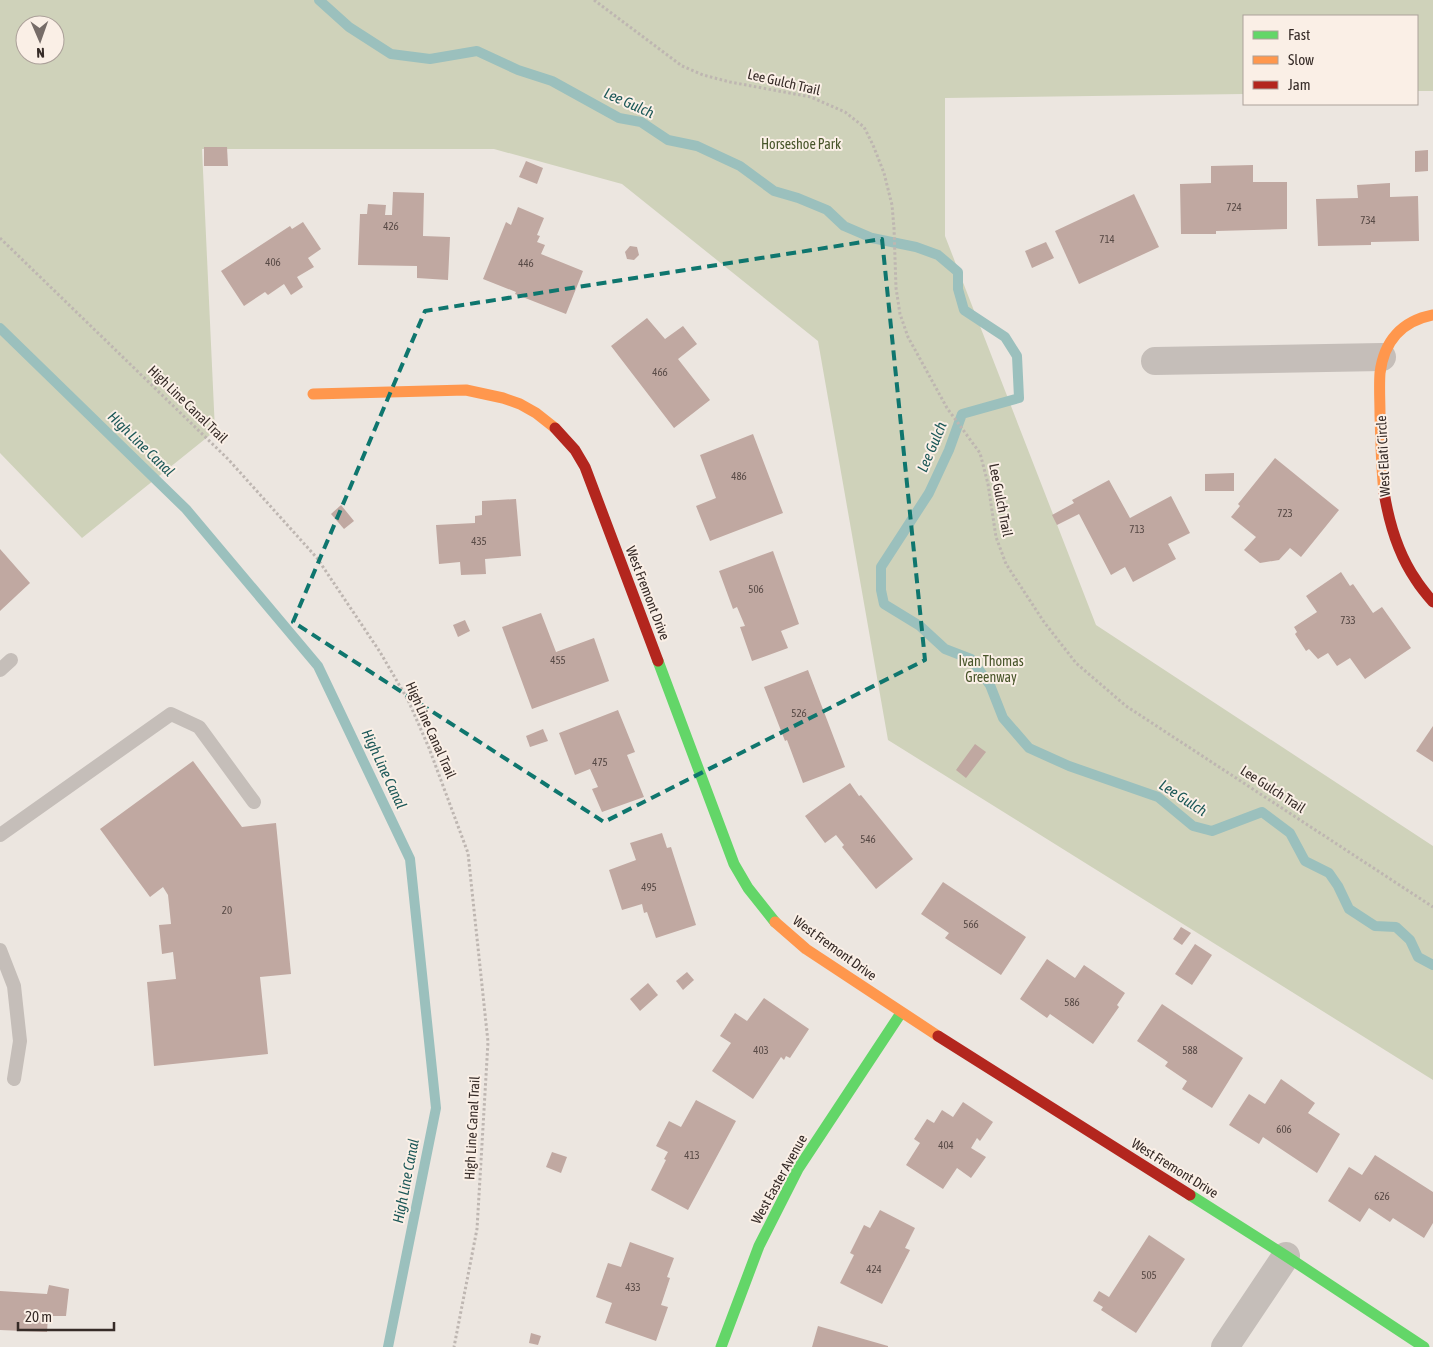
<svg xmlns="http://www.w3.org/2000/svg" width="1433" height="1347" font-family="'Asap Condensed',sans-serif">
<style>
.green{fill:#cfd2ba;fill-rule:evenodd}
.lines{fill:none;stroke-linecap:round;stroke-linejoin:round}
.stream{stroke:#9bc0bd;stroke-width:10}
.building{fill:#c0a8a1}
.path{stroke:#beb6b1;stroke-width:3;stroke-dasharray:2.5 2.5;stroke-linecap:butt}
.lane{stroke:#c5beb9;stroke-width:14}
.street{stroke:#c5beb9;stroke-width:28}
.fast{stroke:#63d668;stroke-width:11}
.slow{stroke:#ff974d;stroke-width:11}
.jam{stroke:#b3261e;stroke-width:11}
.marked{fill:none;stroke:#0f766e;stroke-width:4;stroke-dasharray:10 6;stroke-linejoin:round}
.labels{text-anchor:middle;stroke-width:4;stroke-linejoin:round;paint-order:stroke}
.number-label{font-size:11px;fill:#584a46}
.street-label{font-size:14px;fill:#362b27;stroke:#faefe6}
.park-label{font-size:14px;fill:#48552a;stroke:#faefe6}
.water-label{font-size:15px;font-style:italic;fill:#1c5858;stroke:#faefe6}
</style>
<rect width="100%" height="100%" fill="#ece6e0"/>
<path class="green" d="M0,0H1433V91H1417V16H1244V94L945,98V236L1096,625L1433,846V1080L888,740L818,341L622,184L494,149H202L215,431L82,538L0,453ZM25,25H55V55H25Z"/>
<g class="lines">
<g class="stream">
<polyline points="319,0 349,27 391,54 430,59 477,51 518,70 552,81 619,118 641,122 668,140 697,146 740,166 774,191 798,198 827,210 844,226 872,238 916,247 938,255 958,272 958,289 964,310 1005,337 1017,356 1019,398 962,414 949,450 929,493 881,567 881,590 884,604 920,626 945,649 971,659 990,685 1003,718 1029,748 1069,766 1158,797 1193,826 1212,831 1262,812 1290,833 1305,861 1329,873 1338,886 1349,909 1375,926 1396,927 1410,940 1418,957 1433,965"/>
<polyline points="0,328 186,509 318,666 410,859 436,1108 388,1347"/>
</g>
</g>
<g class="building">
<polygon points="204,147 227,147 228,166 204,166"/>
<polygon points="1428,150 1428,171 1415,172 1415,151"/>
<polygon points="526,161 543,168 537,184 519,177"/>
<polygon points="1253,165 1253,182 1287,182 1287,229 1216,231 1216,234 1181,234 1180,184 1211,183 1211,166"/>
<polygon points="1390,183 1390,197 1418,196 1419,241 1371,242 1371,245 1318,246 1316,199 1358,198 1357,185"/>
<polygon points="393,192 424,193 423,236 450,237 448,280 417,278 417,266 358,265 360,214 367,214 368,204 386,205 385,215 392,215"/>
<polygon points="1134,194 1159,247 1079,284 1055,231"/>
<polygon points="518,207 544,218 537,235 540,236 537,242 545,245 541,254 583,271 566,314 515,294 516,292 483,279 506,222 511,225"/>
<polygon points="303,222 321,249 308,258 314,267 297,277 303,287 291,295 284,284 268,295 265,292 244,306 221,271 290,226 292,229"/>
<polygon points="1046,242 1054,258 1032,268 1025,251"/>
<polygon points="630,246 637,247 639,255 634,260 627,259 625,252"/>
<polygon points="647,318 665,339 683,326 697,344 678,359 710,400 674,428 611,346"/>
<polygon points="753,434 783,513 710,541 696,506 716,498 700,455"/>
<polygon points="1275,458 1339,510 1301,557 1290,548 1279,560 1260,563 1244,550 1256,537 1231,517 1240,506 1238,504"/>
<polygon points="1234,473 1234,491 1205,491 1205,474"/>
<polygon points="1109,480 1130,518 1171,496 1190,533 1168,544 1176,559 1133,582 1125,567 1111,575 1079,514 1057,525 1052,515 1074,503 1072,500"/>
<polygon points="516,499 521,556 485,559 486,574 461,575 460,562 439,564 436,525 475,523 475,516 482,515 482,501"/>
<polygon points="341,505 354,521 344,529 331,514"/>
<polygon points="0,549 30,583 0,611"/>
<polygon points="773,551 799,624 781,631 788,648 752,661 740,627 745,626 737,607 733,609 719,571"/>
<polygon points="1341,572 1350,586 1353,584 1373,613 1382,607 1411,648 1365,679 1350,658 1337,666 1328,653 1318,659 1309,649 1306,651 1295,634 1297,632 1294,627 1317,612 1306,596"/>
<polygon points="541,613 556,652 594,638 609,681 532,709 502,627"/>
<polygon points="465,620 470,631 458,637 453,625"/>
<polygon points="808,670 845,767 803,783 787,740 785,741 764,687"/>
<polygon points="618,710 635,752 627,755 644,797 602,812 592,789 598,787 590,769 575,775 559,733"/>
<polygon points="1433,726 1433,762 1416,751"/>
<polygon points="543,729 548,741 530,747 526,736"/>
<polygon points="975,744 986,752 966,778 956,770"/>
<polygon points="193,761 242,827 276,823 291,974 260,977 268,1054 154,1066 147,982 176,979 173,952 162,954 159,925 171,924 168,895 163,887 150,897 100,829"/>
<polygon points="850,783 859,796 861,795 913,859 876,889 842,847 844,845 836,835 825,843 805,816"/>
<polygon points="662,833 667,848 671,847 696,925 656,938 647,912 644,913 642,904 622,910 609,870 636,860 630,843"/>
<polygon points="943,882 1026,937 1001,975 945,938 949,933 921,914"/>
<polygon points="1181,927 1191,933 1182,945 1173,939"/>
<polygon points="1195,944 1212,955 1192,985 1175,974"/>
<polygon points="1047,959 1075,978 1084,965 1125,993 1117,1005 1119,1007 1093,1044 1050,1014 1047,1018 1020,999"/>
<polygon points="687,972 694,980 683,990 676,981"/>
<polygon points="648,983 658,995 640,1011 630,999"/>
<polygon points="764,998 809,1029 790,1058 786,1056 784,1060 781,1057 753,1099 712,1071 731,1043 720,1036 735,1013 747,1021"/>
<polygon points="1162,1004 1243,1058 1212,1108 1182,1089 1187,1081 1165,1066 1168,1062 1137,1041"/>
<polygon points="1281,1079 1315,1103 1308,1113 1340,1134 1317,1173 1263,1137 1259,1144 1229,1125 1249,1094 1265,1104"/>
<polygon points="696,1100 736,1121 688,1210 651,1190 666,1160 664,1159 668,1152 656,1146 669,1121 681,1127"/>
<polygon points="963,1102 993,1122 980,1141 977,1138 971,1148 986,1157 971,1178 957,1168 943,1189 906,1165 920,1143 914,1139 927,1119 934,1123 942,1110 953,1117"/>
<polygon points="552,1152 567,1157 561,1173 546,1167"/>
<polygon points="1375,1155 1433,1192 1433,1223 1424,1238 1393,1218 1390,1222 1369,1208 1360,1222 1328,1201 1349,1167 1362,1175"/>
<polygon points="880,1210 915,1228 905,1248 910,1250 882,1304 840,1283 854,1255 850,1253 864,1225 870,1228"/>
<polygon points="1149,1235 1185,1259 1136,1333 1101,1310 1103,1307 1093,1301 1099,1291 1109,1297"/>
<polygon points="630,1242 674,1258 667,1277 670,1278 661,1305 668,1307 656,1341 605,1323 612,1303 596,1297 608,1263 621,1267"/>
<polygon points="49,1285 69,1289 66,1316 48,1316 47,1332 0,1330 0,1291 47,1294"/>
<polygon points="818,1326 888,1346 888,1347 812,1347"/>
<polygon points="531,1333 541,1336 538,1345 529,1343"/>
</g>
<g class="lines">
<g class="path">
<polyline points="594,0 682,66 703,75 730,82 811,97 845,112 864,127 873,145 884,173 892,205 894,228 896,288 900,314 908,337 947,408 980,453 988,484 996,537 1006,564 1044,622 1076,663 1126,706 1433,907"/>
<polyline points="0,238 228,459 317,558 380,652 408,700 429,748 468,853 488,1042 477,1229 454,1347"/>
</g>
<g class="lane">
<polyline points="0,670 11,660"/>
<polyline points="0,835 171,714 199,727 254,802"/>
<polyline points="0,950 14,986 20,1041 14,1079"/>
</g>
<g class="street">
<polyline points="1155,361 1382,357"/>
<polyline points="1225,1347 1286,1256"/>
</g>
<g class="fast">
<polyline points="658,661 734,864 748,888 775,922"/>
<polyline points="1190,1195 1286,1256 1424,1347"/>
<polyline points="721,1347 759,1246 798,1169 901,1013"/>
</g>
<g class="slow">
<polyline points="313,394 466,390 503,398 520,404 536,413 555,428"/>
<path d="M1384,492C1381,466 1381,441 1380,415C1380,401 1379,386 1380,373C1384,341 1402,321 1433,315"/>
<polyline points="775,922 806,949 938,1036"/>
</g>
<g class="jam">
<polyline points="555,428 575,450 585,467 658,661"/>
<path d="M1384,492C1389,523 1398,554 1416,580C1421,588 1427,595 1433,602"/>
<polyline points="938,1036 1190,1195"/>
</g>
</g>
<path class="marked" d="M882,239L925,660L604,822L293,622L425,311Z"/>
<g class="labels">
<g class="number-label">
<text x="1234" y="211">724</text>
<text x="1368" y="224">734</text>
<text x="391" y="230">426</text>
<text x="1107" y="243">714</text>
<text x="273" y="266">406</text>
<text x="526" y="267">446</text>
<text x="660" y="376">466</text>
<text x="739" y="480">486</text>
<text x="1285" y="517">723</text>
<text x="1137" y="533">713</text>
<text x="479" y="545">435</text>
<text x="756" y="593">506</text>
<text x="1348" y="624">733</text>
<text x="558" y="664">455</text>
<text x="799" y="717">526</text>
<text x="600" y="766">475</text>
<text x="868" y="843">546</text>
<text x="649" y="891">495</text>
<text x="227" y="914">20</text>
<text x="971" y="928">566</text>
<text x="1072" y="1006">586</text>
<text x="761" y="1054">403</text>
<text x="1190" y="1054">588</text>
<text x="1284" y="1133">606</text>
<text x="946" y="1149">404</text>
<text x="692" y="1159">413</text>
<text x="1382" y="1200">626</text>
<text x="874" y="1273">424</text>
<text x="1149" y="1279">505</text>
<text x="633" y="1291">433</text>
</g>
<g class="street-label">
<text transform="translate(784 82) rotate(13)" y="5">Lee Gulch Trail</text>
<text transform="translate(188 404) rotate(44)" y="5">High Line Canal Trail</text>
<text transform="translate(1383 456) rotate(-93)" y="5">West Elati Circle</text>
<text transform="translate(1001 500) rotate(79)" y="5">Lee Gulch Trail</text>
<text transform="translate(648 593) rotate(69)" y="5">West Fremont Drive</text>
<text transform="translate(431 730) rotate(66)" y="5">High Line Canal Trail</text>
<text transform="translate(1273 789) rotate(33)" y="5">Lee Gulch Trail</text>
<text transform="translate(835 948) rotate(36)" y="5">West Fremont Drive</text>
<text transform="translate(472 1128) rotate(-87)" y="5">High Line Canal Trail</text>
<text transform="translate(1175 1168) rotate(32)" y="5">West Fremont Drive</text>
<text transform="translate(779 1179) rotate(-61)" y="5">West Easter Avenue</text>
</g>
<g class="park-label">
<text x="801" y="149">Horseshoe Park</text>
<text x="991" y="666">Ivan Thomas<tspan x="991" dy="16">Greenway</tspan></text>
</g>
<g class="water-label">
<text transform="translate(629 103) rotate(24)" y="5">Lee Gulch</text>
<text transform="translate(141 444) rotate(44)" y="5">High Line Canal</text>
<text transform="translate(932 447) rotate(-67)" y="5">Lee Gulch</text>
<text transform="translate(384 769) rotate(65)" y="5">High Line Canal</text>
<text transform="translate(1183 798) rotate(33)" y="5">Lee Gulch</text>
<text transform="translate(406 1181) rotate(-79)" y="5">High Line Canal</text>
</g>
</g>
<rect x="1243" y="15" width="175" height="90" fill="#faefe6" stroke="#aca19a"/>
<rect x="1253" y="31" width="25" height="8" fill="#63d668" stroke="#aca19a"/>
<text x="1288" y="40" font-size="15" fill="#362b27">Fast</text>
<rect x="1253" y="56" width="25" height="8" fill="#ff974d" stroke="#aca19a"/>
<text x="1288" y="65" font-size="15" fill="#362b27">Slow</text>
<rect x="1253" y="81" width="25" height="8" fill="#b3261e" stroke="#aca19a"/>
<text x="1288" y="90" font-size="15" fill="#362b27">Jam</text>
<g transform="translate(40 40) rotate(178)"><circle r="24" fill="#faefe6" stroke="#aca19a"/>
<path d="M0-4L9 19L0 12L-9 19Z" fill="#766c68"/>
<text y="-8" font-size="14" font-weight="bold" text-anchor="middle" fill="#362b27">N</text>
</g>
<path d="M18 1322v8h96v-8" fill="none" stroke="#362b27" stroke-width="2.5"/>
<text x="25" y="1322" font-size="15" fill="#362b27" stroke="#faefe6" stroke-width="4" paint-order="stroke">20 m</text>
</svg>
